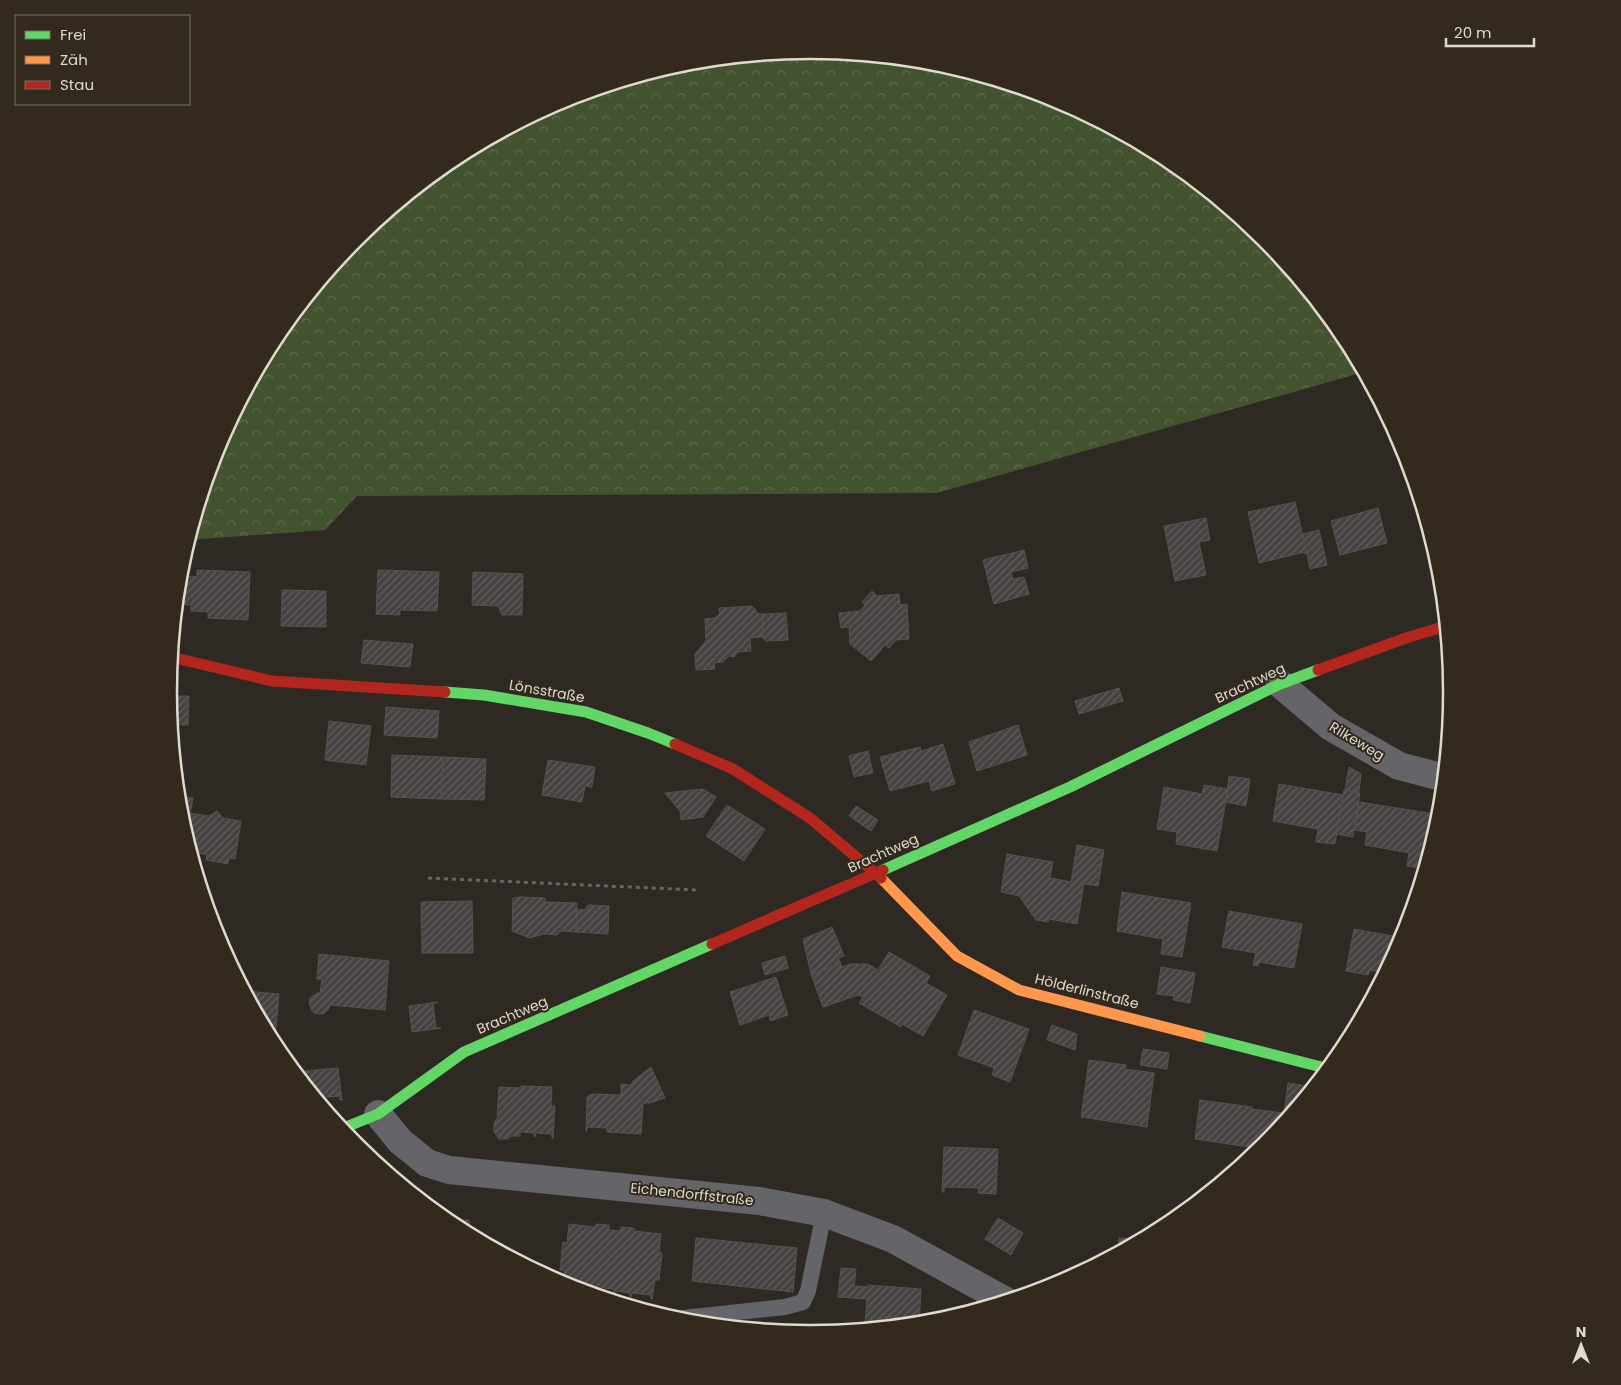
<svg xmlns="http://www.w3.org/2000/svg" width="1621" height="1385" font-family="Poppins,sans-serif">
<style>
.forest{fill:url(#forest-crowns)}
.building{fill:url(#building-hatch);stroke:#575251}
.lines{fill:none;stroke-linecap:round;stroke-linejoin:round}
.path{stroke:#686567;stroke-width:3;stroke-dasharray:4 4;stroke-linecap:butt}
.lane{stroke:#656469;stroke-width:16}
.street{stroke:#656469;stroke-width:28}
.fast{stroke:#63d668;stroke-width:11}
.slow{stroke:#ff974d;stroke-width:11}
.jam{stroke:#b3261e;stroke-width:11}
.labels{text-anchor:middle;stroke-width:4;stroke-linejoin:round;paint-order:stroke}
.street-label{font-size:14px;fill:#dfd9d0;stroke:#332a1d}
.rim{fill:none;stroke:#dfd9d0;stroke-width:2.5}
</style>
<defs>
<pattern id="forest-crowns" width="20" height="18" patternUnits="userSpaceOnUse" patternTransform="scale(1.25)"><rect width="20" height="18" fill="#44532f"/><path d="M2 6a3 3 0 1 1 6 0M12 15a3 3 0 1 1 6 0" fill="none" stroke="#5f6b4c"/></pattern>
<pattern id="building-hatch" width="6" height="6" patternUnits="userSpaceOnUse" patternTransform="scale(1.25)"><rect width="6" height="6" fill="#464242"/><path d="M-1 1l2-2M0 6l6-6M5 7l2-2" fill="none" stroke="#605d5c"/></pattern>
</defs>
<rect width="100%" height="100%" fill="#2e2922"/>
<polygon class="forest" points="810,50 936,62 1057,99 1168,158 1265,238 1345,336 1364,372 937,493 357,496 325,530 188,540 217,446 276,335 356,238 454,158 565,99 685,62"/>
<g class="building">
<polygon points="1295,502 1307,553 1305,554 1305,552 1259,563 1248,512"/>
<polygon points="1378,508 1387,543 1340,555 1331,521"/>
<polygon points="1206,518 1210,540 1199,542 1206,575 1175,581 1164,526"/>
<polygon points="1319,530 1327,565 1310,569 1303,534"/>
<polygon points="1024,550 1028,568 1011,572 1013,579 1024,577 1029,594 994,604 983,560"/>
<polygon points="197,570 250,572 248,620 208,618 208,612 191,611 191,605 177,604 179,576 197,577"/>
<polygon points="378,570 439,572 437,611 400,610 400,615 376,614"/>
<polygon points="473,572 523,574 522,615 502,615 498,606 472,605"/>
<polygon points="282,590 326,591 326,627 281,626"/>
<polygon points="872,591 877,596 899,594 900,605 907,604 909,639 896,640 889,648 885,645 871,661 850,644 849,627 841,628 839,613 860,611 865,605 862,602"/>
<polygon points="752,606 759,614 762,614 763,637 750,638 751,651 738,652 734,657 729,656 723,662 714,663 715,669 696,670 695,654 706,641 705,619 715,618 720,613 719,608"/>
<polygon points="786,613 788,640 766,641 762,637 763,637 762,614"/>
<polygon points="364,640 413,644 410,667 361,663"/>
<polygon points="1450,664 1453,693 1453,694 1444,666"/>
<polygon points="1119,688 1123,701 1079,714 1075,701"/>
<polygon points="168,696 174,696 173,733 172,733"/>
<polygon points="174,696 189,696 188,725 173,725"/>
<polygon points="386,707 439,711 437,738 384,735"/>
<polygon points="329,721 371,726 366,765 325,760"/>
<polygon points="1018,725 1027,755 977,771 969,742"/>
<polygon points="943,744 955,784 932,791 929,781 890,791 880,757 920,747 921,751"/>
<polygon points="868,751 873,773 854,777 849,756"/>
<polygon points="392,755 443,757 441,799 391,797"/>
<polygon points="443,757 486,759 484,800 441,799"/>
<polygon points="548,760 595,767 592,787 585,786 582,802 542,795"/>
<polygon points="1349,767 1361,774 1359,792 1345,790"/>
<polygon points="1229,776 1250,779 1246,806 1226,802"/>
<polygon points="1279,784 1343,795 1335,844 1316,842 1318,829 1273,821"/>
<polygon points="1204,785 1228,789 1217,851 1176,844 1177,832 1157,829 1164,787 1202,794"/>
<polygon points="703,789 716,797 703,817 681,820 680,811 665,793"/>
<polygon points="1344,790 1360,793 1353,837 1336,834"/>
<polygon points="178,796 193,798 188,824 182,823"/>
<polygon points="1359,802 1441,815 1425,869 1407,866 1409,853 1365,845 1367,832 1354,830"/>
<polygon points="727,805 765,829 744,861 706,836"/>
<polygon points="856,806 878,820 871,831 849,816"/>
<polygon points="217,811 223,818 241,821 235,859 229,858 228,864 206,860 207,855 190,851 193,832 188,824 189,813 209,816"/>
<polygon points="1077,845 1104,850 1098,886 1084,884 1077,924 1049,919 1048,922 1036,920 1019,896 1001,892 1007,854 1053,862 1050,878 1071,882"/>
<polygon points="1122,892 1191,903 1182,957 1161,954 1163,939 1117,931"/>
<polygon points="520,897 545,898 545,902 577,903 576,932 561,931 557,935 544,934 530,938 512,931 513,898"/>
<polygon points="472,901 473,953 422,953 421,902"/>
<polygon points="590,905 609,906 608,934 576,932 577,909 585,910 587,906"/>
<polygon points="1229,911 1302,924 1294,968 1259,962 1258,966 1253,965 1256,953 1222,947"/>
<polygon points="832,927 844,956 838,958 841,964 811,974 803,939"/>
<polygon points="1354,929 1404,938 1385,974 1385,973 1370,970 1368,975 1346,971"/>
<polygon points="889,952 930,976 926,983 947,995 923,1036 902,1024 901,1027 859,1003 863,997 858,995 823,1007 811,974 841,964 842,967 850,964 868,964 878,970"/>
<polygon points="319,954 389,961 385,1010 330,1005 329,1009 323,1014 315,1013 312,1011 309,1003 310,998 317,993 320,993 322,979 317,979"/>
<polygon points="785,956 788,968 765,975 762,963"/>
<polygon points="1161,967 1195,973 1190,1003 1173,1000 1174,996 1157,994"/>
<polygon points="776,977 788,1015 770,1021 769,1015 740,1025 730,992"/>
<polygon points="245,991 279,994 275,1040 271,1039"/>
<polygon points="438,1002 433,1004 436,1028 441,1028 412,1032 409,1006"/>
<polygon points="974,1010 1029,1029 1010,1082 992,1075 994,1068 958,1055"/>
<polygon points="1052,1025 1077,1034 1075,1050 1047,1040"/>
<polygon points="1143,1049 1169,1053 1167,1069 1140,1065"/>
<polygon points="1089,1060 1126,1065 1125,1069 1154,1073 1147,1127 1081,1117"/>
<polygon points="651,1067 665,1098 650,1103 643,1103 641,1134 607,1132 607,1128 587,1127 587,1131 586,1131 587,1097 592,1094 621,1095 621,1084 631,1085 633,1081"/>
<polygon points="338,1068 342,1100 340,1100 340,1096 316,1098 298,1076 304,1075 304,1071"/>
<polygon points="1288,1083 1314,1087 1290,1117 1290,1114 1284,1113"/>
<polygon points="521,1086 552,1087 551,1106 555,1106 553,1138 552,1138 552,1134 536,1133 535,1137 534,1137 534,1133 520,1132 520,1136 511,1136 508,1139 499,1139 494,1132 494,1123 497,1119 499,1087 521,1088"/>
<polygon points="1200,1100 1252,1107 1252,1109 1290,1114 1290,1117 1262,1149 1195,1139"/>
<polygon points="944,1147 998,1149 996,1194 978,1193 979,1188 944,1187 944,1192 942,1192"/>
<polygon points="998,1218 1023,1233 1011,1255 985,1239"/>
<polygon points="455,1220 469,1220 471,1236 456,1228"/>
<polygon points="569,1224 595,1227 596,1224 609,1225 609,1230 620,1231 621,1227 634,1228 634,1231 661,1234 659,1253 662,1253 659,1280 655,1280 652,1299 651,1299 651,1295 632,1293 631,1297 630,1297 630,1293 615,1291 615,1295 614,1295 614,1289 595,1287 595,1290 593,1290 594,1286 586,1286 586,1292 584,1292 585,1288 564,1286 564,1270 560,1270 563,1242 567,1243"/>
<polygon points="1146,1230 1154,1230 1157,1232 1125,1249 1118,1250 1119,1238 1137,1239 1141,1233"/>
<polygon points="696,1238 797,1248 793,1292 692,1281"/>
<polygon points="841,1268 856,1269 854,1286 868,1287 868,1285 921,1289 919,1324 894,1327 865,1325 867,1299 838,1297"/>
</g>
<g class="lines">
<polyline class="path" points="428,878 697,890"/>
<polyline class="lane" points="674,1319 785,1307 803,1302 808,1291 824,1213"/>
<g class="street">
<polyline points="1280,684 1331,727 1399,766 1445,778"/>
<polyline points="378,1114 400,1141 427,1163 449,1170 759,1201 824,1213 893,1239 1006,1301"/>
</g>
<g class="fast">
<polyline points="445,692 484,695 586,712 648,733 675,744"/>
<polyline points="883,870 1070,787 1280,684 1318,670"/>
<polyline points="1200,1036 1329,1069"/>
<polyline points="341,1129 378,1114 464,1052 712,944"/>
</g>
<polyline class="slow" points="881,878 957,956 1019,990 1200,1036"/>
<g class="jam">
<polyline points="171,657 272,681 445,692"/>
<polyline points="1318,670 1406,638 1446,626"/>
<polyline points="675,744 733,769 810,818 881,878"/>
<polyline points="712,944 883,870"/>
</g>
</g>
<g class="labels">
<g class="street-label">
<text transform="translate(1250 683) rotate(-25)" y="5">Brachtweg</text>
<text transform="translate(547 691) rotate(10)" y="5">Lönsstraße</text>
<text transform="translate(1357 741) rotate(31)" y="5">Rilkeweg</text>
<text transform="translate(883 853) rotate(-24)" y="5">Brachtweg</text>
<text transform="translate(1087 991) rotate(14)" y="5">Hölderlinstraße</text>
<text transform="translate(512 1015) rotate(-23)" y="5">Brachtweg</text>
<text transform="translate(692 1194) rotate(6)" y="5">Eichendorffstraße</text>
</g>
</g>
<path d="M0 0H1621V1385H0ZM177 692a633 633 0 1 1 1266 0a633 633 0 1 1-1266 0Z" fill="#332a1d" fill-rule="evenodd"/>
<path class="rim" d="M177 692a633 633 0 1 1 1266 0a633 633 0 1 1-1266 0Z"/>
<rect x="15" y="15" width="175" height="90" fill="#332a1d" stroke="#787065"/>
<rect x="25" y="31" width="25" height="8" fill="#63d668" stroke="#787065"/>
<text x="60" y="40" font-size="15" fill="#dfd9d0">Frei</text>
<rect x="25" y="56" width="25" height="8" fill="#ff974d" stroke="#787065"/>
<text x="60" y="65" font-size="15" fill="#dfd9d0">Zäh</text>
<rect x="25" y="81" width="25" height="8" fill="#b3261e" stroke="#787065"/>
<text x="60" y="90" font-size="15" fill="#dfd9d0">Stau</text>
<g transform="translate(1581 1345)" stroke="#332a1d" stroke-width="4" paint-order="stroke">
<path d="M0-4L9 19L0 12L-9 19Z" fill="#dfd9d0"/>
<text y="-8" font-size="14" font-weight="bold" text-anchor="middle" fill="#dfd9d0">N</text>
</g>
<path d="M1446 38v8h88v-8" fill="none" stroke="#dfd9d0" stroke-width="2.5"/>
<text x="1454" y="38" font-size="15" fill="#dfd9d0" stroke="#332a1d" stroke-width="4" paint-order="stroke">20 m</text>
</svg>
